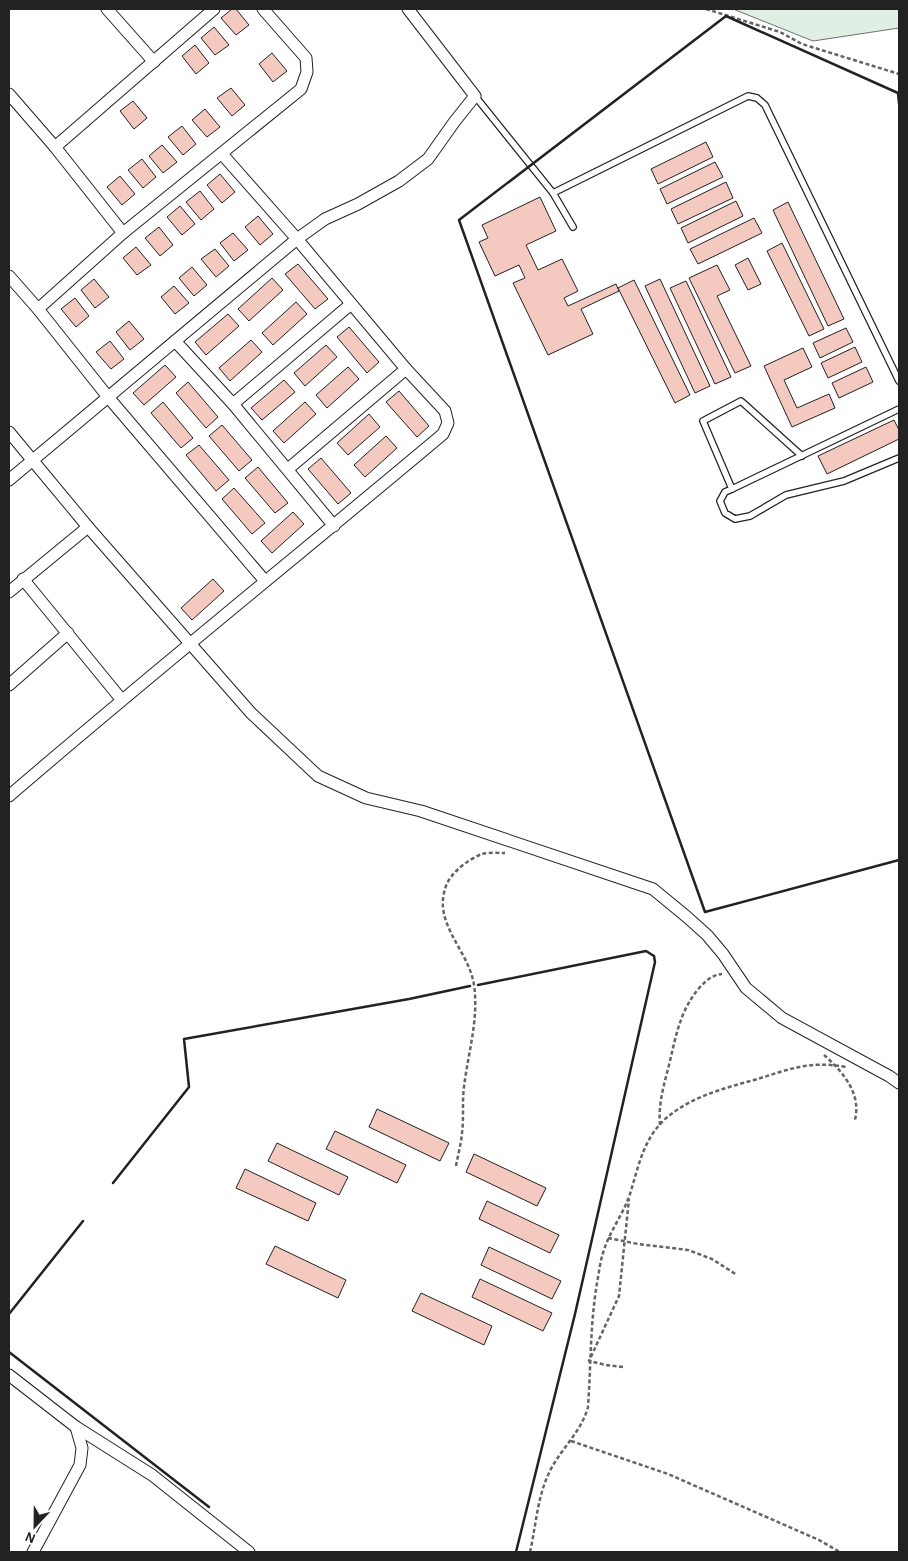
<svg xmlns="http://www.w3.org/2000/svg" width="908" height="1561" font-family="'Alegreya Sans',sans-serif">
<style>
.green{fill:#e0efe3;stroke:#6f6f6f}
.building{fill:#f3c9c0;stroke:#222}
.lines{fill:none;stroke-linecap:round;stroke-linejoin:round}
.service-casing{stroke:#222;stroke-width:8}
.minor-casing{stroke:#222;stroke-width:13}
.path{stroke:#646464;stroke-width:2.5;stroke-dasharray:4 2.5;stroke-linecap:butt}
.service{stroke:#fff;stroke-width:5.5}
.minor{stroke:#fff;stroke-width:11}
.wall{stroke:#222;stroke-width:2.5}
</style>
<rect width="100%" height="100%" fill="#fff"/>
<polygon class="green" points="733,9 899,9 899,28 813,41"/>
<g class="building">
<polygon points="232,9 236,9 249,25 236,35 221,18"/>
<polygon points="214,27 229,45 215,55 201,38"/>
<polygon points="195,45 209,63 196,74 182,56"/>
<polygon points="272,53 287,71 273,82 259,64"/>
<polygon points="231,88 245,105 232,116 217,98"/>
<polygon points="133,101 147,118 134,129 120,111"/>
<polygon points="205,109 220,127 207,137 192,120"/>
<polygon points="182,126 196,144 183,155 168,137"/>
<polygon points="706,142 713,157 658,184 651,169"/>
<polygon points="162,145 177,162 163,173 149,156"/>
<polygon points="142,159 156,177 143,188 128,170"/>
<polygon points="715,162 723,177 667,204 660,189"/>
<polygon points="220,174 235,192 222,203 207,185"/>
<polygon points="120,176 135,194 122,205 107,187"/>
<polygon points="726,182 733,198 678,224 671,209"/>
<polygon points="200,191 214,209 201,220 186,202"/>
<polygon points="540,197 556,231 526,245 538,270 562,259 578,291 564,298 568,306 616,284 619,291 581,309 593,334 548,355 513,283 525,278 519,265 495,276 479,242 488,238 482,225"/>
<polygon points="736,201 743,216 688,243 681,228"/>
<polygon points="788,202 844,319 828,326 773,210"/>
<polygon points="180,206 195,224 182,235 167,217"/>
<polygon points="258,216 273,234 260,245 245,227"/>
<polygon points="754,218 762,233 698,264 690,249"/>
<polygon points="159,227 173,245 160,256 145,238"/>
<polygon points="233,233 248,250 234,261 220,243"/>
<polygon points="782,243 824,329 809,336 767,251"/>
<polygon points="136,247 151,265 137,275 123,258"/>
<polygon points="215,249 229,266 216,277 201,259"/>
<polygon points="748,258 761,284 748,290 735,265"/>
<polygon points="298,264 328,299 315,309 285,274"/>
<polygon points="717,265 730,290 717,296 751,366 735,373 689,278"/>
<polygon points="192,267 207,285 194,296 179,278"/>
<polygon points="272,278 283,290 249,321 238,309"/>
<polygon points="94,279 109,297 95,308 81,290"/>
<polygon points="660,279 710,386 695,393 645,286"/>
<polygon points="634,280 690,395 675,403 618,288"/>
<polygon points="686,281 731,377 715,384 670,288"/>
<polygon points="174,286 189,303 175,314 161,297"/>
<polygon points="75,298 89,316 76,327 61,309"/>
<polygon points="296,302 307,314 273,345 262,333"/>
<polygon points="228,314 239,326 206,355 195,342"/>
<polygon points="129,321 144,339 130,350 116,332"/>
<polygon points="349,327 379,362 367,373 337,337"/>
<polygon points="846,328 853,342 820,358 813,343"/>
<polygon points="251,340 262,352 230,381 219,368"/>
<polygon points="110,341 124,359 111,369 96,352"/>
<polygon points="326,345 337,357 305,386 294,373"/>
<polygon points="855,347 862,362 828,378 821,363"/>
<polygon points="803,348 812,367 784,380 797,408 829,394 835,408 792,427 764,366"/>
<polygon points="165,365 176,377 144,405 133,393"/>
<polygon points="348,367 359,379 327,408 316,395"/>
<polygon points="866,367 873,382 839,398 832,383"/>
<polygon points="284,380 295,392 262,420 251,408"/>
<polygon points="188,382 218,417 206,428 176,393"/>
<polygon points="399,391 429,426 417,437 386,402"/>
<polygon points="163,402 193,438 181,448 151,413"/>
<polygon points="305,402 316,414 284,443 273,431"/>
<polygon points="369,414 380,427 348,455 337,443"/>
<polygon points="894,420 899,430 899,439 827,474 818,456"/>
<polygon points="222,425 252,460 239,471 209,436"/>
<polygon points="386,436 397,448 365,477 354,465"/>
<polygon points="199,445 229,480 216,491 186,455"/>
<polygon points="321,458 351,493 338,504 308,469"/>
<polygon points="258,467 288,503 275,513 245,478"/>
<polygon points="234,488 265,523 252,534 222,499"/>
<polygon points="293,512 304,524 272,553 261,541"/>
<polygon points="213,579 224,591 192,620 181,608"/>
<polygon points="377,1109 449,1143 440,1161 369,1127"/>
<polygon points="335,1131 406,1165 397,1183 326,1149"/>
<polygon points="277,1143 348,1177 339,1195 268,1161"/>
<polygon points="474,1154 546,1188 537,1206 466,1172"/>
<polygon points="245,1169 316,1203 308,1221 236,1188"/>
<polygon points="487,1201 559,1235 550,1253 479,1219"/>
<polygon points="275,1246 346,1280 338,1298 266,1264"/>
<polygon points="489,1247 561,1281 552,1299 481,1265"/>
<polygon points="480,1279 552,1313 543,1331 472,1297"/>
<polygon points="421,1293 492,1326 484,1345 412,1311"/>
</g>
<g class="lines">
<defs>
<g id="service">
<polyline points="475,96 553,193"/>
<polyline points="573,227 553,193 748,96 757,98 765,105 899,381"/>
<polyline points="802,456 741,401 703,421 732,489 899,409"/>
<polyline points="732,489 725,492 720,501 725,513 735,519 750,516 786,495 844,481 899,458"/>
</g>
<g id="minor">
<polyline points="107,9 154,62"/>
<polyline points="9,94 55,147 123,233"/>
<polyline points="55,147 214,9"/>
<polyline points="9,276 38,309 108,397 265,581"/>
<polyline points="38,309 123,233 301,89 307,72 306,58 263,9"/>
<polyline points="175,341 233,404 334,526"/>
<polyline points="233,404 351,304"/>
<polyline points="9,432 88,527 251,713 318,776 366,798 421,811 653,889 687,917 707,935 723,954 746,988 782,1018 889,1076 899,1083"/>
<polyline points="288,469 406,369"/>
<polyline points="9,480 297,239 325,219 358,204 399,181 428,159 455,121 475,96 408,9"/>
<polyline points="23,579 121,699"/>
<polyline points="9,592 88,527"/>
<polyline points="9,685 68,633"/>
<path d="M9,796C152,673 299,555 443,434L448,423L445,411L406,369L297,239L222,154"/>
<polyline points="9,1375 76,1427 152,1475 249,1552"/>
<polyline points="33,1552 80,1465 82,1448 76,1427"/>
</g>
</defs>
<use href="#service" class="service-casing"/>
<use href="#minor" class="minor-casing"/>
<g class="path">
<polyline points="706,9 780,32 802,44 899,74"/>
<path d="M824,1055C838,1067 854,1085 856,1104C857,1109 856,1115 855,1120"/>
<path d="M660,1125C658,1104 664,1085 669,1065C676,1036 680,1010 700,987C707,980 712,975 722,974"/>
<path d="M456,1166C458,1155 461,1144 462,1133C464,1118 462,1102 464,1087C468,1053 479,1019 474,985C469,950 432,924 446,886C451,872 469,859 482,854C489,852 498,853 505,853"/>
<polyline points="608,1238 638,1244 688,1250 712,1259 737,1275"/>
<polyline points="623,1367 606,1365 589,1361 619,1296 629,1199"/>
<polyline points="571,1441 668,1474 819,1540 840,1552"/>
<path d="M530,1552C536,1526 537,1498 549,1473C560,1449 581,1433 588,1407C591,1365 590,1325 597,1283C599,1273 600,1262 603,1253C609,1232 623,1215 630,1194C639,1165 644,1135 670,1115C694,1096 725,1088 754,1080C788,1070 808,1060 846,1067"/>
</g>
<use href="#service" class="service"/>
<use href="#minor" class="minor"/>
<g class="wall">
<polyline points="899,104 898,93 726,16 459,220 705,912 899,860"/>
<polyline points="478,985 646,951 654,956 655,962 575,1314 516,1552"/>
<polyline points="113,1183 189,1087 184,1039 409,999 470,986"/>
<polyline points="9,1314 83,1221"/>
<polyline points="9,1352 209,1507"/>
</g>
</g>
<rect width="908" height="1561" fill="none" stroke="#222222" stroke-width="20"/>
<g transform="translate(35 1526) rotate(202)" stroke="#ffffff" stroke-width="4" paint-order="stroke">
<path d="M0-4L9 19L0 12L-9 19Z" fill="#222222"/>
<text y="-8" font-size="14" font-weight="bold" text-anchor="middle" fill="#222222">N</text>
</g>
</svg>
